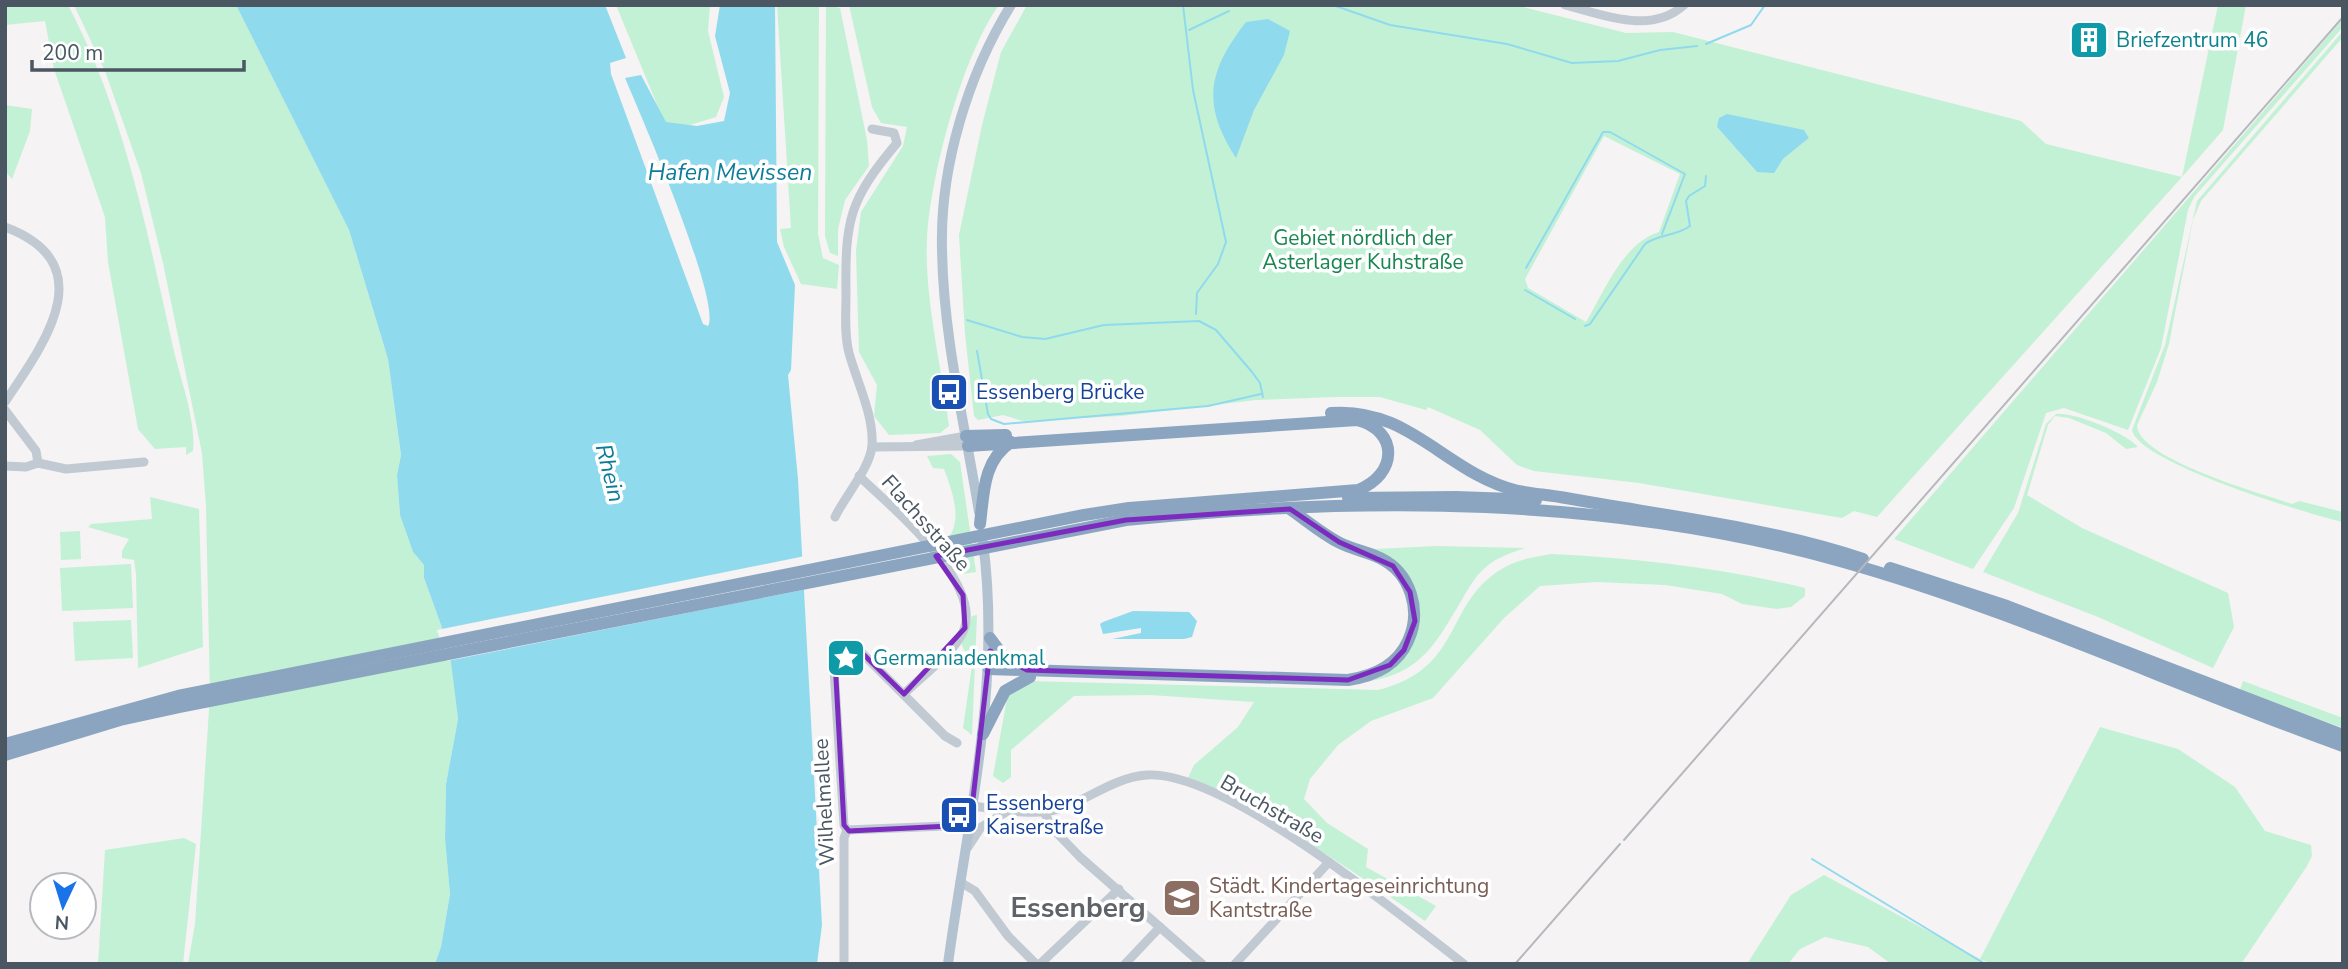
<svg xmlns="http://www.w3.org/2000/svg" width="2348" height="969" font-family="'Nunito Sans',sans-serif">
<rect width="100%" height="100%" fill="#f5f3f3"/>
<g fill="#c3f1d5" fill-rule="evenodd">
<path d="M 5,5 L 68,5 C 124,111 147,231 173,347 C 180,379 196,418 193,451 L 186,455 L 186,447 L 155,449 L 138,429 L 108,262 L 105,217 L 54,69 L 45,21 L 5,25 Z"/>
<polygon points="74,5 236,5 349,230 388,359 401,455 397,475 400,515 413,552 424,565 424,578 449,647 458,719 446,784 445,839 450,894 441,947 435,964 188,964 195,924 210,694 206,506 202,453 163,263 141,173 105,71"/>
<polygon points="616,5 710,5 708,31 724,97 716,117 683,127 670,127 663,119"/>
<polygon points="777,5 819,5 818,234 823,258 839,265 837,289 801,284 784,247 780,229 791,228"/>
<polygon points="826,5 840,8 867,140 869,166 845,200 838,229 838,256 830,253 825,236"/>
<path d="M 849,5 L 999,5 C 962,56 930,177 927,240 C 924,295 942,370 949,426 L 940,433 L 889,435 L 874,416 L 877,385 L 859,352 L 856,251 L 861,212 L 903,146 L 907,127 L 881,123 L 872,107 Z"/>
<path d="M 1027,5 L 1515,5 L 1626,33 L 1673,32 L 2021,121 L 2046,144 L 2182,177 L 2218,5 L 2246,5 L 2223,130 L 2182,177 L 1877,517 L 1854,511 L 1842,518 L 1639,483 L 1534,471 L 1517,465 L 1480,430 L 1428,407 L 1426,410 L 1380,397 L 1335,397 L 1256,400 L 1121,416 L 1023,421 L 1003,415 L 978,420 L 974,416 L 965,334 L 959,235 L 982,125 L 1001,52 ZM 1783,126 L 1804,131 L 1809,138 L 1783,159 L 1757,172 L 1717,127 ZM 1604,136 L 1680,174 L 1659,232 C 1623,243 1604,292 1586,322 L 1528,288 L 1525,279 Z"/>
<polygon points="2343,19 2343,27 2194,197 2188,210 2161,348 2128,430 2064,408 2046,413 2014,508 1973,569 1894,539"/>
<path d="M 2343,31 L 2343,37 L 2201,201 L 2193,220 L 2169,344 L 2157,382 L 2137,425 C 2137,459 2263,494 2292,504 L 2299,501 L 2343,512 L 2343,522 C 2308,514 2139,463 2132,430 L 2165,345 L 2197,201 Z"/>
<polygon points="5,105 32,109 30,131 12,179 5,171"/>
<path d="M 2056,414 C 2075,412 2125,433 2138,447 L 2126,449 L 2106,433 L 2069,418 L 2055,416 L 2048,425 L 2027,495 L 2082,528 L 2228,593 L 2234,627 L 2213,668 L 2098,617 L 1983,572 L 2018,513 L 2046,424 Z"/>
<path d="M 951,454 L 960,462 L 976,572 L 963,574 L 939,547 C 966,528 954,496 944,469 L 933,468 L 927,456 Z"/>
<polygon points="150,497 199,509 203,647 138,668 136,574 134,560 122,558 122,551 129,539 88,527 91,524 152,519"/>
<polygon points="80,531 81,559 61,560 60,532"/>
<path d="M 1436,546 L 1525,548 C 1511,553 1497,557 1486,567 C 1476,575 1469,587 1463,598 C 1435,644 1422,674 1364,682 L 1415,635 L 1399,568 L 1374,549 Z"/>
<path d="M 1551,554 C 1637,558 1722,568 1805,588 L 1805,596 L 1791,607 L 1777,609 L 1742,604 L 1722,594 L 1665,585 L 1597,582 L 1540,586 L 1504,618 L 1433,698 L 1371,721 L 1338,745 L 1310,779 L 1304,799 L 1327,823 L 1368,849 L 1366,867 L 1436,906 L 1425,921 C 1349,868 1274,817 1188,778 L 1194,765 L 1238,727 L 1254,702 L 1150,695 L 1074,696 L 1011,750 L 1011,777 L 1003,783 L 993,776 L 1008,693 L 1026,681 L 1378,690 C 1463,669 1444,605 1500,570 C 1515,560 1534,557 1551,554 Z"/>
<polygon points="131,564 133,608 62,611 60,568"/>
<path d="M 977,615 L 972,735 L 963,728 L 973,659 C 952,641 966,639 972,616 Z"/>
<polygon points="131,620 133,658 75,661 73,622"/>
<polygon points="2243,681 2343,718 2343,728 2240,690"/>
<polygon points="2100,727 2178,749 2235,787 2265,831 2311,845 2312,856 2307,866 2241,964 1993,964 1982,960 1984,964 1891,964 1868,947 1825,937 1800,949 1788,964 1747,964 1791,895 1824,875 1980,959"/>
<polygon points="184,838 196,844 183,964 98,964 105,850"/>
</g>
<g fill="#90daee">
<path d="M 236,5 L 605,5 L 626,58 L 610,63 L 611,74 L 703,324 L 708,326 C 722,302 640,113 625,78 L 641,75 L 666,122 L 697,126 L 724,121 L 730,93 L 715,36 L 720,5 L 775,5 L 777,242 L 795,285 L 791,370 L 788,375 L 798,479 L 822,925 L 817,964 L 435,964 L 441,947 L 450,894 L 445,839 L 446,784 L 458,719 L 449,647 L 424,578 L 424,565 L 413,552 L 400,515 L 397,475 L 401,455 L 388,359 L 349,230 Z"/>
<path d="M 1268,19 L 1290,31 L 1284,55 L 1254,110 L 1236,158 C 1201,104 1208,71 1246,22 Z"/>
<polygon points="1727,114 1804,130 1809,138 1783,159 1774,173 1757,172 1717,127 1719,118"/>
<polygon points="1133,611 1189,612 1197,621 1192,637 1184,639 1112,639 1141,633 1141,628 1103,634 1100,624 1103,622"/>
</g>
<polygon fill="#f5f3f3" points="805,556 807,589 447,661 437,630"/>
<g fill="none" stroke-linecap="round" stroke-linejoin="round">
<g stroke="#90daee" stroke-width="2">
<polyline points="1183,5 1193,90 1226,242 1218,264 1197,293 1196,314"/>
<polyline points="1333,5 1390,25 1507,44 1572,63 1618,61 1660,50 1697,46"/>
<polyline points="1189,30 1229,11"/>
<polyline points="1706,44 1751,25 1765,5"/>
<polyline points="1526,268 1603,132 1610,132 1685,174 1662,234"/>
<polyline points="1525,290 1575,319"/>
<polyline points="967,320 1022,337 1045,339 1104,325 1199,321 1216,330 1252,372 1260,383 1263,397"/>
<path d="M 1585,326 L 1590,324 L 1645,244 C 1659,234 1677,236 1690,226 L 1686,201 L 1689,196 L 1705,186 L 1706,176"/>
<polyline points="977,351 988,414 991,419 1004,424 1208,406 1261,394"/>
<polyline points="1812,859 1985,964"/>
</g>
<g stroke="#c1cad2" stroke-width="9">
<path d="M 1565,5 C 1604,15 1651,35 1684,5"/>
<path d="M 5,227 C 104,264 44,344 5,402"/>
<polyline points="5,410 36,451 38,463"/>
<polyline points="916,445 966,436"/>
<polyline points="872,447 968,446"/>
<polyline points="5,466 26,467 38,463 66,469 144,462"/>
<path d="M 859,476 C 891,507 990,587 961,636 C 948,658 922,676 904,694"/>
<path d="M 835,517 C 845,496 870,468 872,446 C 874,415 857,382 849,353 C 844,334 846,313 846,294 C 845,220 849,200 897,143 L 894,133 L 872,129"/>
<path d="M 973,806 C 1003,810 1039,818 1068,806 C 1094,795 1118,777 1147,775 C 1225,770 1400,915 1464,964"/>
<polyline points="1044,812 1053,829 1080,857 1202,964"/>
<polyline points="847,830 970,825"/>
<polyline points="968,847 981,827 1008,811"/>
<polyline points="960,882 975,891 1008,936 1036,964"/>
<polyline points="844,964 844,838 847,830 844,825 834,670 839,653 852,648 858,649 945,736 957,743"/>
<polyline points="1040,964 1119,889"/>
<polyline points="1125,964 1160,927"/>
<polyline points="1235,964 1329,862"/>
</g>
<g stroke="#b3c2d1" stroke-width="10">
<path d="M 979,512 C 965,425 943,337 942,248 C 940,166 968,75 1011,5"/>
<path d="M 948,964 C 967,823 1002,685 983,542"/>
</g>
<g stroke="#8ba5c1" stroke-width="12">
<path d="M 1331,413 C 1411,407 1445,473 1518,491 C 1534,494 1550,495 1566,498 C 1665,516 1767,527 1863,559"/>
<polyline points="966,436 1006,435"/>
<polyline points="1348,498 1456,497 1536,500"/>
<path d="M 980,524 C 984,492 983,461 1011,442"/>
<polyline points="1890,568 2007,606 2343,735"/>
<polyline points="990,638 1004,657 1020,668"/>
<path d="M 989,669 L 1348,680 C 1374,676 1397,666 1408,641 C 1422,611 1411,573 1380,558 C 1367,552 1352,549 1340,543 C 1322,534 1306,520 1290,509"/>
<polyline points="983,734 1005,691 1030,677"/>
<path d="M 5,744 L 178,696 L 1084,515 L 1129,508 L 1358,490 C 1397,475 1400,431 1357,420 L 968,446"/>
<path d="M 5,755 L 120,720 L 180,707 L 1126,520 C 1362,496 1610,496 1840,561 C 2012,609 2175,686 2343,746"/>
</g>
<g stroke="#b5b8bd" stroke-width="2">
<polyline points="1624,840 2343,17"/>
<polyline points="1515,964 1620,844"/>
</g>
</g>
<path fill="none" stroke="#7b2cbf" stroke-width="5" stroke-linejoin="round" d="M 1290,509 L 1339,542 L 1393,566 L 1410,592 L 1415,621 L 1404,650 L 1390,665 L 1348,680 L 1027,670 L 990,651 L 970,825 L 849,831 L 844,825 L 835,660 L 845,650 L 858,649 L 904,694 L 965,628 L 963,595 L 936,556 L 1126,520 Z"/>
<defs>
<g id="building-square" transform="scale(2.0125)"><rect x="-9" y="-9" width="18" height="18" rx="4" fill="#0f9aa8" stroke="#fff"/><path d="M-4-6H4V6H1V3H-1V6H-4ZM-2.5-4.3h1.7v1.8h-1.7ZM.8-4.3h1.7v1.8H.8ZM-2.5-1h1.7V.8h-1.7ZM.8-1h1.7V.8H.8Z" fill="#fff"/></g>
<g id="bus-square" transform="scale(2.0125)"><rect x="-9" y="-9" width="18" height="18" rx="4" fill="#1a4fb4" stroke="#fff"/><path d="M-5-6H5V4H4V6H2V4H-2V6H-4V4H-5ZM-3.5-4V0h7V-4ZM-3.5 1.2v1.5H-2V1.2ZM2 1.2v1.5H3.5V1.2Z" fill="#fff"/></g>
<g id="sight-square" transform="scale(2.0125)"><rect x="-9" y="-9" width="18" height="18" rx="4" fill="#0f9aa8" stroke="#fff"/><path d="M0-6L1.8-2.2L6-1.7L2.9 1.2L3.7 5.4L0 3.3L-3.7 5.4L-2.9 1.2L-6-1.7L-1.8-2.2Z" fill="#fff"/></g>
<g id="school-square" transform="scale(2.0125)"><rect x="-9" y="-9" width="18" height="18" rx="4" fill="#8d6e63" stroke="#fff"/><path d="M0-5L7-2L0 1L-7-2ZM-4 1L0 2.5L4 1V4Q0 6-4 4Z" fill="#fff"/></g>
</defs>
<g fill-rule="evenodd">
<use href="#building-square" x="2089" y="40"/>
<use href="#bus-square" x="949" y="392"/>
<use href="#sight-square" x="846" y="658"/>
<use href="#bus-square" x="959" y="815"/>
<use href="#school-square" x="1182" y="898"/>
</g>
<g text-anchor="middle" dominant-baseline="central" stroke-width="7" stroke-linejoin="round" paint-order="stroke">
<g font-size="21" fill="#0d838f" stroke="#fff" text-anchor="start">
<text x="2116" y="40">Briefzentrum 46</text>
<text x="873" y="658">Germaniadenkmal</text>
</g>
<g font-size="21" fill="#17864f" stroke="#fff">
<text x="1363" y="238">Gebiet nördlich der<tspan x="1363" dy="24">Asterlager Kuhstraße</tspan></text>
</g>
<g font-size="21" fill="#164399" stroke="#fff" text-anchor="start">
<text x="976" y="392">Essenberg Brücke</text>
<text x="986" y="803">Essenberg<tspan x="986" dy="24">Kaiserstraße</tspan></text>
</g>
<g font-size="21" fill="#4a5661" stroke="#fff">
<text transform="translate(926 523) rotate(48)">Flachsstraße</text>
<text transform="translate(824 802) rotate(-93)">Wilhelmallee</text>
<text transform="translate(1272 809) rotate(30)">Bruchstraße</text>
</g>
<g font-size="21" fill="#785e54" stroke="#fff" text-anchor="start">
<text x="1209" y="886">Städt. Kindertageseinrichtung<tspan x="1209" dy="24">Kantstraße</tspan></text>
</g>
<g font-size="23" font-style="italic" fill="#0c7c9b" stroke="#fff">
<text x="730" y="172">Hafen Mevissen</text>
<text transform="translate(610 473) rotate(76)">Rhein</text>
</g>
<g font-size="28" font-weight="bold" fill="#5f6368" stroke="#fff">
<text x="1078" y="908">Essenberg</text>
</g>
</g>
<rect width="2348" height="969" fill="none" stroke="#4a5661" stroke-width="14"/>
<g transform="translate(63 906) rotate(184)"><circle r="33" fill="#ffffff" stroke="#b7bbc0" stroke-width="2"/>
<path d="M0-5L12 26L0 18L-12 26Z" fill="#1a73e8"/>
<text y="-10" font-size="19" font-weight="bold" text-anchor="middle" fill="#4a5661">N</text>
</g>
<path d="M32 60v10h212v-10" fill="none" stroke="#4a5661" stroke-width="3.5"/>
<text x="42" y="60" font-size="21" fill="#4a5661" stroke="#ffffff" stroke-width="5" paint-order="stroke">200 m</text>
</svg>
